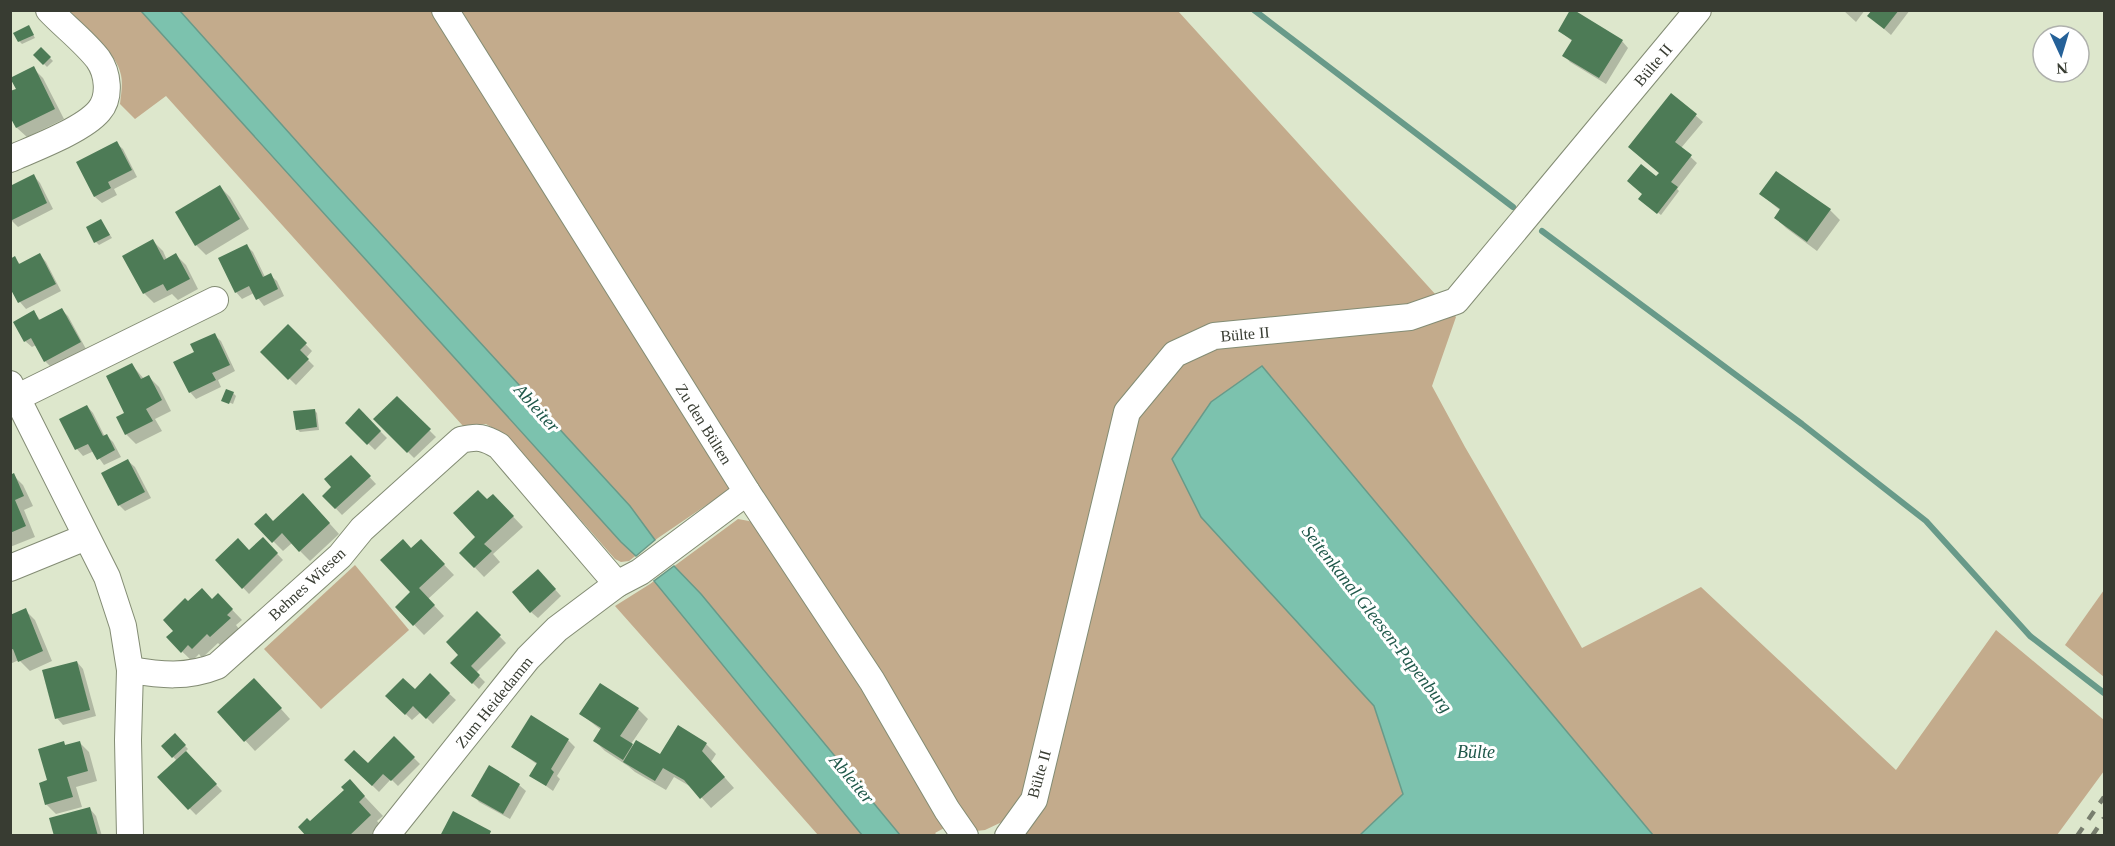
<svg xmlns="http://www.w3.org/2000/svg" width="2115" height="846" font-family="'Times New Roman',serif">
<rect width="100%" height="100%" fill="#dde7cc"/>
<g fill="#c3ab8c">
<path d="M 68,11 L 1178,11 L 1456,317 L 1432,386 L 1465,447 L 1582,648 L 1701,587 L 1896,770 L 1996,630 L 2104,720 L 2104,771 L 2057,835 L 1653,835 L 1262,366 L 1201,517 L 1374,706 L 1403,794 L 1360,835 L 1016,836 L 1004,821 L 985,830 L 976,831 L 730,489 L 658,538 L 629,561 L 621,562 L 615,559 L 507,436 L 486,424 L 463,426 L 166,96 L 135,119 L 120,104 C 121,95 123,84 121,75 C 117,52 84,27 68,11 Z"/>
<polygon points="738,519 749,521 761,527 946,827 935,833 937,835 818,835 615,606 650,584"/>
<polygon points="355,565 409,630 321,709 264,649"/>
<polygon points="2104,590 2104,677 2065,645"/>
</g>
<g fill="#7cc2ae" stroke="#689a89" stroke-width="1.5">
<polygon points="141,11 180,11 324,172 630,506 655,540 636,556 621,542"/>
<polygon points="1262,366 1653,835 1360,835 1403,794 1374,706 1201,517 1172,459 1211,402"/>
<polygon points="674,566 701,594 900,835 862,835 654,581"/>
</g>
<g fill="#0003">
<polygon points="1843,10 1865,10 1856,22"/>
<polygon points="1874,10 1910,10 1891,35 1876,22"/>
<polygon points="29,27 35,38 22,44 19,41"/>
<polygon points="1560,31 1622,41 1628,48 1606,84 1570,62 1564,55 1572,41"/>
<polygon points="41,49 53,61 47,67 35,55"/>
<polygon points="33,68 43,78 64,119 27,137 17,128 13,118 10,119 10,93 18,89"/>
<polygon points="1672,95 1703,122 1681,148 1697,163 1677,189 1679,191 1661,215 1643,201 1661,173 1630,147"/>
<polygon points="116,143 123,149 137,177 114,189 117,195 102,203 95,197 78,162"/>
<polygon points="34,176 40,183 53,209 18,227 11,220"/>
<polygon points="220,187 230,197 249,229 206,255 196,245"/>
<polygon points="1761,194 1830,210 1840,220 1817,251 1786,228 1776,218 1781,211"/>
<polygon points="101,221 112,238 99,245 96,242"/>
<polygon points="153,241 163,251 167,260 176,255 186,265 198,289 178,300 172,294 154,303 144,293"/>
<polygon points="247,246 253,252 265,277 270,275 277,281 284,296 264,306 254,293 242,299 236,292"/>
<polygon points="40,255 46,262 61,291 26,309 20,302 14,258 21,265"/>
<polygon points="62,310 68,316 86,349 52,368 45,361 36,345 32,347 25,341 34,312 41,321"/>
<polygon points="288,326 312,351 306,358 314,366 296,385 262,352"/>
<polygon points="214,335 221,341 235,371 218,380 221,387 196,399 190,392 196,353"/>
<polygon points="132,365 144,379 149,377 159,387 171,411 155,419 162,431 136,444 126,434 126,413"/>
<polygon points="233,393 236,396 233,404 224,400"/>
<polygon points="397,398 436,437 414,458 375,419"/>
<polygon points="87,406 93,413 105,437 107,436 113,442 121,457 104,465 94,451 83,456 77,449 61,419"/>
<polygon points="314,410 317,413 319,430 300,432 297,429"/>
<polygon points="359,410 387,438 375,450 347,423"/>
<polygon points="351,457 376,484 342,515 324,496 334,487"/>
<polygon points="128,461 135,467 151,498 125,511 119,505"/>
<polygon points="13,475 23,485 33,506 24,510 35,537 10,547 10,494"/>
<polygon points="487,501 503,506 523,527 493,554 500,562 484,577 461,553 478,538"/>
<polygon points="313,505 339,534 310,561 292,543 283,551 256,524 273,523"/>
<polygon points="263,539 283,560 249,594 217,560 249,552"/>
<polygon points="412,550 431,551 454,575 428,599 444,616 424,635 397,607 412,592"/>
<polygon points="544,577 561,596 538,618 531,612"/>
<polygon points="218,595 242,620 236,625 239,629 221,646 218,643 202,658 199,654 192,661 168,638 176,631 188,603 213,601"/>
<polygon points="25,610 35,620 52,661 30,671 19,660 10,664 10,616"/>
<polygon points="477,613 506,643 476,673 485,682 479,689 452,663 460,655"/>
<polygon points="77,662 83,669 96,716 63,725 57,718"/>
<polygon points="430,676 456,700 433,724 421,712 412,720 387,696 415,691"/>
<polygon points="264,690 290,719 255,751 219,712"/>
<polygon points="638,709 648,719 631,744 634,747 661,756 679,727 706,744 716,754 711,762 734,788 711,808 693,788 674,777 666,790 635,772 628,766 605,751 595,741 601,730 581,714"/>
<polygon points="531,718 568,740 575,747 557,776 560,779 553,791 531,775 538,765 513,747"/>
<polygon points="175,735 188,749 185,752 222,791 196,815 159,777 177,761 163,746"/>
<polygon points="394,738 420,764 398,786 391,779 379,792 346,760 368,765"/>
<polygon points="79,742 89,752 97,781 76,787 82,807 56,814 46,804 49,781 63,743 66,746"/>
<polygon points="350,781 383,816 377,821 389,834 308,836 346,790"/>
<polygon points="519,785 526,791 510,819 479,802 473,795"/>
<polygon points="90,809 96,816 102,836 56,836"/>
</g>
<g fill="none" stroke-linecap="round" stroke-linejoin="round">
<g stroke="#689a89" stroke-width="6">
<polyline points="1254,10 1513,207"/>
<polyline points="1542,231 1802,424 1926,521 2030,636 2104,693"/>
</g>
</g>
<g fill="#4d7b56">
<polygon points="1570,10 1574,10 1623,40 1599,78 1562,56 1572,40 1558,31"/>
<polygon points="1872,10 1899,10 1884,29 1867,16"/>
<polygon points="29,25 34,35 18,42 13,33"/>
<polygon points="41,47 51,57 43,65 33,55"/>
<polygon points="34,66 55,109 16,128 10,117 10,91 16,89 10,78"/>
<polygon points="1671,93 1697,114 1675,142 1692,155 1671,182 1678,187 1657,214 1638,199 1642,194 1627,181 1641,164 1656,176 1659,173 1628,147"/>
<polygon points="117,141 132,170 108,182 111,188 94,197 76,162"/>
<polygon points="1776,171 1831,209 1807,242 1774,218 1780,209 1759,194"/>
<polygon points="34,174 47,203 10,221 10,186"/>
<polygon points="220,185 240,219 195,246 175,212"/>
<polygon points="101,219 110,235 94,243 86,227"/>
<polygon points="153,239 164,260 176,253 190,279 167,291 163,284 143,294 122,256"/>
<polygon points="247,244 263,277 271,273 278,289 256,300 249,286 235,293 218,258"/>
<polygon points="40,253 56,284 18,303 10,288 10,259 15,256 19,264"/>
<polygon points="62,308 81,342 44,362 31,338 24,342 13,322 34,310 39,320"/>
<polygon points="288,324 307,343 300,350 309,359 288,380 260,352"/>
<polygon points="215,333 230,365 212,373 216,380 189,393 173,362 194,352 190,344"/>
<polygon points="132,363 141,379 149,375 162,400 146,409 153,421 125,435 116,417 124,413 106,376"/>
<polygon points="226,389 234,392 229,404 221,401"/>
<polygon points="397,396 431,429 407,453 373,419"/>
<polygon points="87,405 103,436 107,434 115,450 97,460 88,444 75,450 59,419"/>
<polygon points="359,408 381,431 367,445 345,423"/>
<polygon points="315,409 317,427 296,430 293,411"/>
<polygon points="351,455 371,476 335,509 322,496 331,487 324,479"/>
<polygon points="128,459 145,492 118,506 101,473"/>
<polygon points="14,473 24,496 15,500 26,526 10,533 10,475"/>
<polygon points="478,490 487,499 493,494 514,516 484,544 492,551 474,568 459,553 475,537 453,513"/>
<polygon points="303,493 330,523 299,552 282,533 272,543 254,524 266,513 273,521"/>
<polygon points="263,537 278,553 242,589 215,560 238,538 249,550"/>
<polygon points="403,539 411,548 421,539 445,564 419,588 435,605 413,626 395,607 410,592 380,560"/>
<polygon points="538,569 556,589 530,613 512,592"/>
<polygon points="202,588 212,599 218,593 233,609 227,615 231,618 210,637 207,634 192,649 188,645 181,653 166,637 173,631 163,620 185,598 188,601"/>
<polygon points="26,608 43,651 18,662 13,649 10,650 10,615"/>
<polygon points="477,611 501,635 471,666 480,675 472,684 450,663 458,655 446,642"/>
<polygon points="77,661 90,710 55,719 42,670"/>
<polygon points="430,673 450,693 426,719 413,706 405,715 385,696 403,678 415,689"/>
<polygon points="254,678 282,708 244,742 217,712"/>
<polygon points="600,683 639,708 620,736 633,744 623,760 593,741 601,728 579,714"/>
<polygon points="531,715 569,739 551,769 554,772 546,786 529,776 537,763 511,747"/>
<polygon points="678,725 707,743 702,751 725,777 700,799 684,780 663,768 655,781 623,762 636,740 660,754"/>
<polygon points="175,733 186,745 172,758 161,746"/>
<polygon points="394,736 415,757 391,781 383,774 372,786 344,760 354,750 368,763"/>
<polygon points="64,741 65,745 80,741 88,771 67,777 73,797 45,805 39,783 47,780 38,749"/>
<polygon points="186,751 217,784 188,810 157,777"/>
<polygon points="489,765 520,784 503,814 471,796"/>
<polygon points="350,779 365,796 359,802 371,815 349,836 306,836 298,827 307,818 310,821 344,790 341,787"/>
<polygon points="90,807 98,836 54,836 49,818"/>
<polygon points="453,811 491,831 489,836 440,836"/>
</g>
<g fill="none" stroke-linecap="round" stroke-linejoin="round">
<g stroke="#838c74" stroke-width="28">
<g id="street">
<polyline points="445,10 747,492 872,681 947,810 965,836"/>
<path d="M 10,159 C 35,148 83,130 99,111 C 111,97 108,73 98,59 C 84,41 64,26 49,10"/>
<polyline points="10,384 107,577 123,626 130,670 128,740 130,836"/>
<polyline points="18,397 215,300"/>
<polyline points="10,568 86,537"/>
<path d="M 130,670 C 161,675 187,678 217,666 L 340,556 L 362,529 L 461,440 C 478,436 484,437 499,446 L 617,584"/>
<polyline points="386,836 528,658 557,629 617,584 640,572 747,492"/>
<polyline points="1008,836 1034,800 1127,412 1175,354 1214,336 1410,317 1456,301 1698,10"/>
</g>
</g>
<use href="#street" stroke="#fff" stroke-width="26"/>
<g stroke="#787e6e" stroke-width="4.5" stroke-dasharray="10 10" stroke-linecap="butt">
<polyline points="2077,836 2104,797"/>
<polyline points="2092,836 2104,818"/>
</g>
</g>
<g text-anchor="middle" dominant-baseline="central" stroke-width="6" stroke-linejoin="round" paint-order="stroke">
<g font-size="16" fill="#383c32" stroke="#fff">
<text transform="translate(1653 65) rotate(-50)">Bülte II</text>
<text transform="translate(1245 334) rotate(-5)">Bülte II</text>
<text transform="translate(704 424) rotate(58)">Zu den Bülten</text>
<text transform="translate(307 584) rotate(-43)">Behnes Wiesen</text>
<text transform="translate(494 702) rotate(-51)">Zum Heidedamm</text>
<text transform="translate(1039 774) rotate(-74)">Bülte II</text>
</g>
<g font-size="18" font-style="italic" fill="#1f584a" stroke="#fff">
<text transform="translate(537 408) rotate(48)">Ableiter</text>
<text transform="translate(1377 619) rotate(52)">Seitenkanal Gleesen-Papenburg</text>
<text x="1476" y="752">Bülte</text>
<text transform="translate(852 779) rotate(50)">Ableiter</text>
</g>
</g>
<rect width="2115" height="846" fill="none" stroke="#383c32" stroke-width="24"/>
<g transform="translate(2061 54) rotate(176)"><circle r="28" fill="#ffffff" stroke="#afb1ad" stroke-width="1.5"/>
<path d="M0-4.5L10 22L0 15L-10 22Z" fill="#256198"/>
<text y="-9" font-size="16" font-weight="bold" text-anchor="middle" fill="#383c32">N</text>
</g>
</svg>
